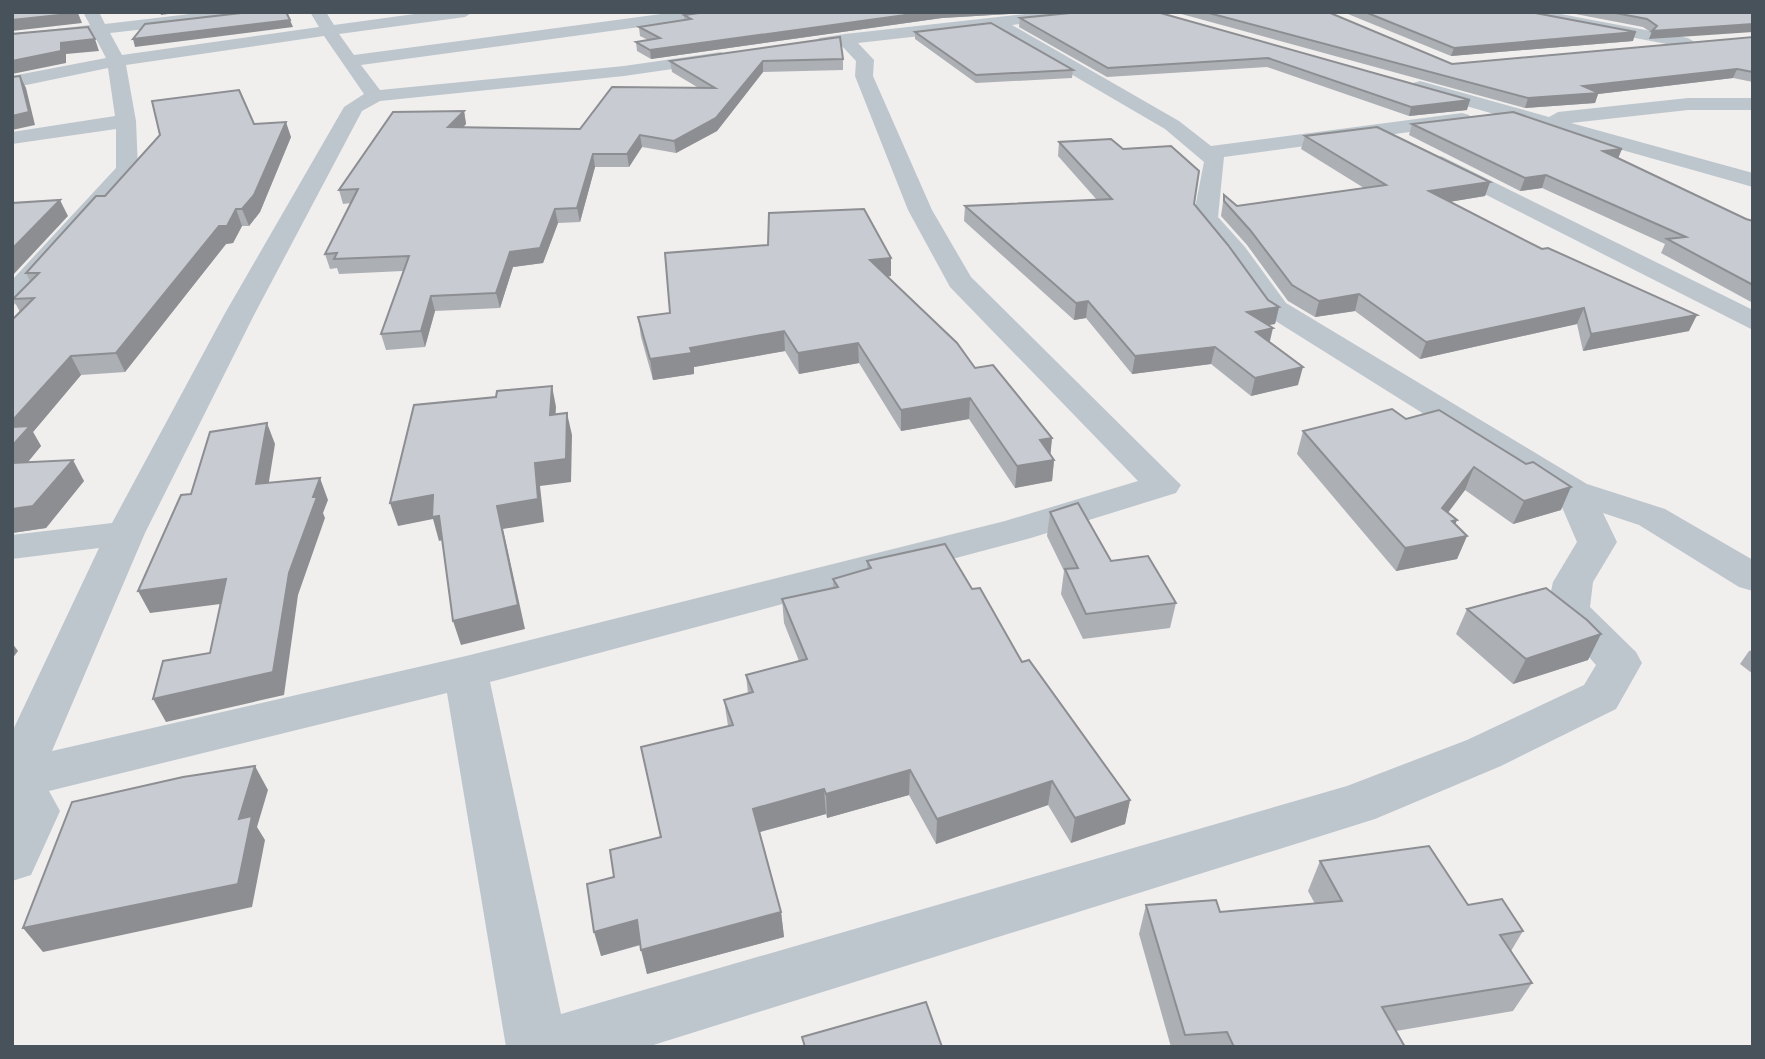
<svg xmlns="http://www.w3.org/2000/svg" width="1765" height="1059" font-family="'Open Sans',sans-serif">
<rect width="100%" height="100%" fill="#f1eeee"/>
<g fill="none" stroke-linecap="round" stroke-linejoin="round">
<g fill="#bdc6cd" fill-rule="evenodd">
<path d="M 83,12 L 99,12 L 105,24 L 207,12 L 259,12 L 251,17 L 110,33 L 122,55 L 319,27 L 310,12 L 326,12 L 334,25 L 429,12 L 473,12 L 465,17 L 339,34 L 354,55 L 676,12 L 721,12 L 713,17 L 361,65 L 380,90 L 624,66 L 721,52 L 730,57 L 721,62 L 624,76 L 380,101 L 362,111 L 254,315 L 145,533 L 52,751 L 466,656 L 1005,521 L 1138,481 L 950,287 L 908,210 L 855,76 L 856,61 L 841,45 L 825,47 L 817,42 L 819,38 L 845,34 L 1043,12 L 1094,12 L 1086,17 L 1012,25 L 1179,121 L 1211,146 L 1462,113 L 1469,115 L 1472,119 L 1462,125 L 1224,157 L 1218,217 L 1245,247 L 1286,303 L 1587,484 L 1665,509 L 1753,560 L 1753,591 L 1739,587 L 1639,525 L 1603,513 L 1617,542 L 1593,582 L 1590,607 L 1636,652 L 1642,663 L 1616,709 L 1501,766 L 1375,819 L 647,1047 L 506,1047 L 447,693 L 49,791 L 60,811 L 31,875 L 12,881 L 12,732 L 99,548 L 12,559 L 12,535 L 112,523 L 224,315 L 344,107 L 364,94 L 324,36 L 126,65 L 136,121 L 138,169 L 22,303 L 12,305 L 12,280 L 116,168 L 116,129 L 12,144 L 12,132 L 115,116 L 108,68 L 12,88 L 12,76 L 106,58 L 94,35 L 12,44 L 12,34 L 90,25 ZM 992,28 L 1165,129 L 1204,162 L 1193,218 L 1227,259 L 1266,315 L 1558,498 L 1577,542 L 1553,582 L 1547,610 L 1596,665 L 1584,685 L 1467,740 L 1347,786 L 561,1014 L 490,682 L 1031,538 L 1176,493 L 1181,485 L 971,277 L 932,210 L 873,76 L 874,60 L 858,43 Z"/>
<polygon points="1516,12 1550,12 1688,38 1696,43 1688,48 1524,17"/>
<polygon points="1420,81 1549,117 1558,112 1688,98 1753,98 1753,110 1688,110 1571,123 1753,173 1753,187 1413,91 1411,87 1413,83"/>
<polygon points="1441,156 1753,310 1753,330 1433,168 1430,163"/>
</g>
</g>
<g fill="#acafb4">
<polygon points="707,12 1045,12 942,18 651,59 637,51 636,42 648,40 640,36 639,27 684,20 684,15"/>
<polygon points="1157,12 1467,110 1409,116 1267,67 1107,77 1019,27 1020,18"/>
<polygon points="1174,12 1328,12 1452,64 1753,37 1753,82 1733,78 1598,94 1595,103 1525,108"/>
<polygon points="1343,12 1530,12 1633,41 1451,56"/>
<polygon points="1565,12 1753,12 1649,39 1652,33 1643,27"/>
<polygon points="915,32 1073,70 1072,78 976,83 915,39"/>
<polygon points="843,59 843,70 763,72 717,131 676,153 642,147 629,167 595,167 580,222 558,223 543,263 513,267 500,308 435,311 425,347 386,350 381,334 403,271 339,274 337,268 330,269 325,254 351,203 343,204 339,190 464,111 466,124 463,127 580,129 697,87 672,72 670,61"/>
<polygon points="254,124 291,137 260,212 249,226 242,226 233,243 226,244 125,372 81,375 33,432 41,446 28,462 84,481 46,528 12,533 12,320 20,312 13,299 30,281 26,273 105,196"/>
<polygon points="1412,124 1618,158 1746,219 1753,221 1753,303 1661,253 1665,244 1542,188 1520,191 1409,135"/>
<polygon points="1305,136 1490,182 1485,196 1449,202 1689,331 1583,351 1577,324 1420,359 1355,311 1315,317 1288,301 1247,245 1221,216 1224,195 1237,206 1364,188 1301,149"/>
<polygon points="1059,142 1123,149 1194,204 1268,300 1279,307 1275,324 1268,325 1270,343 1298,385 1251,396 1211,364 1132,374 1086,318 1074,320 964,221 965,206 1097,200 1058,156"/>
<polygon points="665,253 891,276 888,277 975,368 1052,438 1050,454 1054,460 1052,481 1015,488 969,419 901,431 859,363 799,374 785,351 694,367 694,374 653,380 641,337 638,317 670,313"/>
<polygon points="1406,419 1561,510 1513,524 1465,490 1448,513 1457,520 1455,524 1467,536 1457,559 1396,571 1297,454 1303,431"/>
<polygon points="1050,512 1111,561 1176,603 1170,628 1083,639 1061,594 1064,571 1047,536"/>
<polygon points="867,561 972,589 1022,662 1130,800 1125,824 1071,843 1048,805 936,844 909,795 827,818 826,814 760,832 781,912 784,937 647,974 641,945 601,956 614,877 661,837 728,726 724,700 748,694 746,675 799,661 784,623 782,599 833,588 833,579 867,569"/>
<polygon points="1467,609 1601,634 1588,660 1513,684 1456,634"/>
<polygon points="1753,650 1753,674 1740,664 1749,651"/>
<polygon points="1320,861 1468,905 1523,931 1511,951 1532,983 1513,1011 1396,1031 1405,1047 1171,1047 1139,934 1146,905 1220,912 1315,904 1308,891"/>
</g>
<g fill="#8c8e92">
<polygon points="160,12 182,12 161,15"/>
<polygon points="927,12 1045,12 942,18 651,59 650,50"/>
<polygon points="78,13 82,23 12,31 12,20"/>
<polygon points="290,20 293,27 135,47 133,39"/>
<polygon points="1753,24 1753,32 1649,39 1652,31"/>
<polygon points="1636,32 1633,41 1451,56 1454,48"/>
<polygon points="95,39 99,51 66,54 66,63 12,74 12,61 61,43"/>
<polygon points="763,61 763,72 717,131 676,153 674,141"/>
<polygon points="1737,69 1733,78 1598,94 1595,103 1525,108 1528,98 1583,86"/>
<polygon points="20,76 26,88 35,125 12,130 12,116"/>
<polygon points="1470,100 1467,110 1409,116 1411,107"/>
<polygon points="464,111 466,124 451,139 448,127"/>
<polygon points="286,122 291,137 260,212 249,226 242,209"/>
<polygon points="640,135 642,147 629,167 627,154"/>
<polygon points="1622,149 1617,161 1603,151"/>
<polygon points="593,154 595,167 580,222 577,208"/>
<polygon points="1546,175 1542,188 1520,191 1525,178"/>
<polygon points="1490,182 1485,196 1424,206 1429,191"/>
<polygon points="60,200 68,216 12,276 12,249"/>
<polygon points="236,209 242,226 233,243 226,244 125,372 116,353 219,226"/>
<polygon points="555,209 558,223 543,263 513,267 500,308 496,293 510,252"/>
<polygon points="891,258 891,276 871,278 870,260"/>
<polygon points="1359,294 1355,311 1315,317 1319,301"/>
<polygon points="431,296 435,311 425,347 421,331"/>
<polygon points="1088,301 1086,318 1074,320 1076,303"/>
<polygon points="1279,307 1275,324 1243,329 1247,312"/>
<polygon points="1584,308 1577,324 1420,359 1426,342"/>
<polygon points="1697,315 1689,331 1583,351 1591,334"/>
<polygon points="1273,328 1269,345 1256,332"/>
<polygon points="784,331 785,351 694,367 694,374 653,380 650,359 690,348"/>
<polygon points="858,343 859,363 799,374 798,353"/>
<polygon points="1215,347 1211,364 1132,374 1135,356"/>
<polygon points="71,356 81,375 33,432 41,446 12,481 12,421"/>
<polygon points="1303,367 1298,385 1251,396 1255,378"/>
<polygon points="552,386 556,407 554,437 550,415"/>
<polygon points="970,398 969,419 901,431 901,410"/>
<polygon points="567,413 572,435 571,482 540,486 544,522 503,529 525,629 461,645 453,621 497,506 535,463"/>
<polygon points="267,423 275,444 265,506 256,484"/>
<polygon points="1052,438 1050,459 1040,440"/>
<polygon points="73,460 84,481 46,528 12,533 12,509"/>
<polygon points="1054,460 1052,481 1015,488 1017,466"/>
<polygon points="1474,467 1465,490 1433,532 1442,508"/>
<polygon points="320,478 328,500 323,513 325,518 298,595 284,695 166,722 153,699 273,672 289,573 313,497"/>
<polygon points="1571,487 1561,510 1513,524 1524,501"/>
<polygon points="433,495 446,539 439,541 433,519 398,526 390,503"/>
<polygon points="1457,520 1449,539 1467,536 1457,559 1396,571 1405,548 1452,521"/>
<polygon points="226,579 236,602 150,613 138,591"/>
<polygon points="1601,634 1588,660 1513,684 1526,659"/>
<polygon points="12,643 18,651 12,659"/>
<polygon points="255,766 268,790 257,827 265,840 252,907 43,952 23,928 239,819"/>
<polygon points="910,770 909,795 827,818 826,794"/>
<polygon points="1052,781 1048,805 936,844 937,819"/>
<polygon points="824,789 826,814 756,833 753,809"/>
<polygon points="1130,800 1125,824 1071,843 1075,818"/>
<polygon points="781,912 784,937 647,974 641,950"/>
<polygon points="637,920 642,944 601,956 594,932"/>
</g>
<g fill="#c8cbd1" stroke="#8c8e92" stroke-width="2">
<polygon points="12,12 77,12 78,13 12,20"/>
<polygon points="250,12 286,12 290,20 133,39 145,24"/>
<polygon points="707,12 927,12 650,50 636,42 660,38 639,27 691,19 684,15"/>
<polygon points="1080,12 1157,12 1470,100 1411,107 1268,58 1108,68 1020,18"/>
<polygon points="1205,12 1328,12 1452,64 1753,37 1753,72 1737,69 1583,86 1599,93 1528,98"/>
<polygon points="1365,12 1530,12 1636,32 1454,48"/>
<polygon points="1610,12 1753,12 1753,24 1652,31 1657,26 1647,19"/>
<polygon points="991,23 1073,70 976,75 915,32"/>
<polygon points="88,27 95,39 61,43 61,51 12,61 12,34"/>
<polygon points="840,37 843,59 763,61 716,118 674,141 640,135 627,154 593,154 577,208 555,209 540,248 510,252 496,293 431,296 421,331 381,334 409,256 334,259 337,253 325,254 358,189 339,190 393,112 464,111 448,127 580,129 612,87 715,88 670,61"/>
<polygon points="20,76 29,112 12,116 12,77"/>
<polygon points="239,90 254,124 286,122 254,195 242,209 236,209 227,226 219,226 116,353 71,356 12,421 12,320 34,298 13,299 39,273 26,273 96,196 105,196 160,135 152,101"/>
<polygon points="1513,112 1622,149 1603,151 1746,219 1753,221 1753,285 1667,239 1686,237 1546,175 1525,178 1412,124"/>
<polygon points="1377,127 1490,182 1429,191 1542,249 1548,248 1697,315 1591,334 1584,308 1426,342 1359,294 1319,301 1292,285 1250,230 1224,201 1224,195 1237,206 1386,185 1305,136"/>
<polygon points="1111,139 1123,149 1171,146 1199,171 1194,204 1228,245 1268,300 1279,307 1247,312 1273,328 1256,332 1303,367 1255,378 1215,347 1135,356 1088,301 1076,303 965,206 1112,199 1059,142"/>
<polygon points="60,200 12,249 12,203"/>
<polygon points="864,209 891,258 870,260 957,343 975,368 993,365 1052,438 1040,440 1054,460 1017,466 970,398 901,410 858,343 798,353 784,331 690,348 692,353 650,359 638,317 670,313 665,253 768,245 769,213"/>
<polygon points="552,386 550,415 567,413 566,459 535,463 538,499 497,506 518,605 453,621 439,516 432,517 433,495 390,503 414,405 496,397 497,391"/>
<polygon points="1392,409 1406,419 1439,410 1526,464 1533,462 1571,487 1524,501 1474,467 1442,508 1457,520 1452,521 1467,536 1405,548 1303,431"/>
<polygon points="267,423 256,484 320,478 313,497 317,497 289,573 273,672 153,699 163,661 210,653 226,579 138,591 181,495 191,494 210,432"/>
<polygon points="30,426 12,446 12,427"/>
<polygon points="73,460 33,506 12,509 12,463"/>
<polygon points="1078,503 1111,561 1148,556 1176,603 1086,614 1065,569 1078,568 1050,512"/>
<polygon points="945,544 972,589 980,588 1022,662 1029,660 1130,800 1075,818 1052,781 937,819 910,770 826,794 824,789 753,809 781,912 641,950 637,920 594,932 587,884 614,877 610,850 661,837 641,747 733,725 724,700 753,692 746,675 807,659 782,599 838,587 833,579 871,568 867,561"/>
<polygon points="1546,588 1587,620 1601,634 1526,659 1467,609"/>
<polygon points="255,766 239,819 252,816 238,884 23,928 72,802 183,777"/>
<polygon points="1429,846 1468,905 1502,899 1523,931 1500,935 1532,983 1382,1007 1405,1047 1234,1047 1227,1032 1185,1035 1146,905 1216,900 1220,912 1342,901 1320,861"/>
<polygon points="926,1002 942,1047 805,1047 802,1037"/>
</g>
<rect width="1765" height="1059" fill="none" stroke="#47525b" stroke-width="28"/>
</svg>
